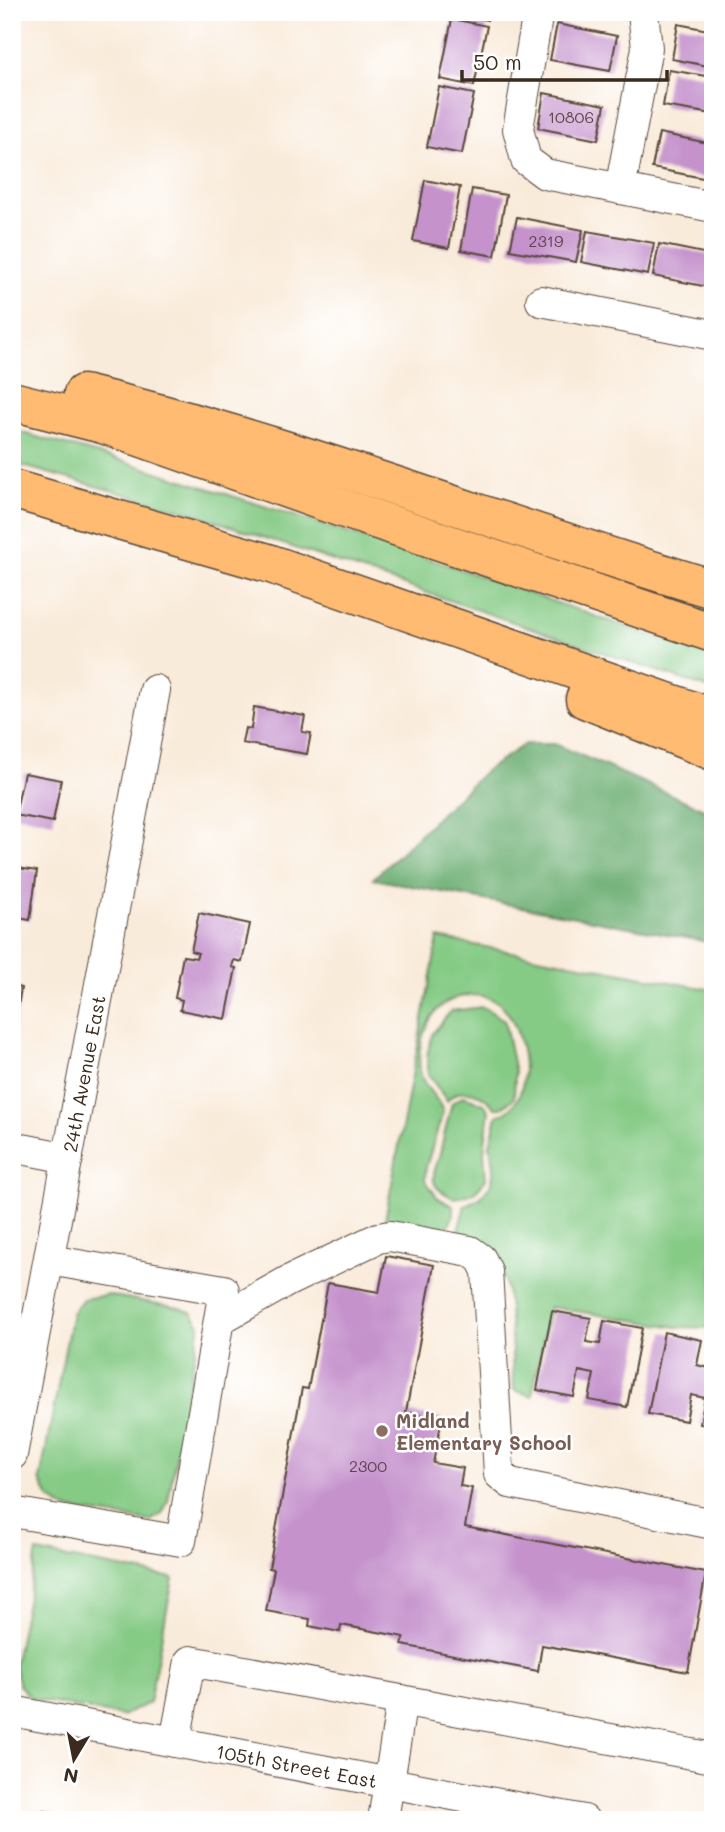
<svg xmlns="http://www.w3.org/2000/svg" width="725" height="1832" font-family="Mali,sans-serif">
<rect width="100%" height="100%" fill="#fff"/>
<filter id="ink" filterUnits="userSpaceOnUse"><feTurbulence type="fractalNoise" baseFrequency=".0143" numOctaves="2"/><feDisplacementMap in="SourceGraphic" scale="14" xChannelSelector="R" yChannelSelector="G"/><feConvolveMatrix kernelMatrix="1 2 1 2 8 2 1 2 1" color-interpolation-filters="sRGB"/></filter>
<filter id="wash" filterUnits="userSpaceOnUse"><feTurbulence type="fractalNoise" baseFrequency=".00686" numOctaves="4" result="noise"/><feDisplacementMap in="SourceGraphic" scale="28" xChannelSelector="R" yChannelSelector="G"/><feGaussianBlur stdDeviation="1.57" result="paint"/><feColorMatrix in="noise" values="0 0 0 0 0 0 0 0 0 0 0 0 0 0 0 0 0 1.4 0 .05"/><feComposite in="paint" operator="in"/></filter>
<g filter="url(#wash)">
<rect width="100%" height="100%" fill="#f9ebda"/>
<g fill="#85ca85" stroke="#607a52" stroke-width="2">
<polygon points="12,430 123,461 445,564 713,657 713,690 189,512 12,463"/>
<path d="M 438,938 L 713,990 L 713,1328 L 677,1327 L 550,1307 L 532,1396 L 514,1390 C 511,1360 513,1265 491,1247 C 482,1238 466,1239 458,1231 L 465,1205 L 480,1198 L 492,1183 L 494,1166 L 490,1145 L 497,1116 C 536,1103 526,1041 508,1013 C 492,989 455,991 437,1010 C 423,1025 417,1051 420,1071 C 423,1089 439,1097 443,1112 L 426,1167 L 425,1180 L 438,1198 L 453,1206 L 453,1216 L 445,1233 L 385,1220 Z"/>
<path d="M 483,1007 L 504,1020 L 515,1072 L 514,1098 L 501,1108 L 495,1108 C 483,1093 461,1084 447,1101 L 428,1074 L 427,1055 L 433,1033 L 451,1011 Z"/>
<path d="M 464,1096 L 484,1104 L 489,1111 L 484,1152 L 486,1179 L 474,1193 L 455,1198 C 423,1186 435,1174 440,1153 C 444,1136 448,1119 452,1103 Z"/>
<polygon points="108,1295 180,1308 191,1312 200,1325 168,1501 162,1514 150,1521 66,1509 49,1498 40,1480 72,1313 83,1299"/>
<polygon points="37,1552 173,1578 149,1703 122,1716 38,1700 31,1698 19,1685 14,1666"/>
</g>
<polygon fill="#6cae72" stroke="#546c48" stroke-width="2" points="525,744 555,744 713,813 713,943 373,879 485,771"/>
<g id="blocks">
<g fill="#c592cc">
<polygon points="455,12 488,12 487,20"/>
<polygon points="452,19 487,26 474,86 440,79"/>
<polygon points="557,24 617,36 610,71 550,60"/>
<polygon points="678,24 713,31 713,67 672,59"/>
<polygon points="669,70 713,77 713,114 663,106"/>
<polygon points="439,87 474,94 462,154 427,147"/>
<polygon points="544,93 605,105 598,140 538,128"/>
<polygon points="659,133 713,144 708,179 652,168"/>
<polygon points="425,180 460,187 449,248 413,241"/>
<polygon points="472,189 506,195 495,256 461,250"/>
<polygon points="517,217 583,230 576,262 510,250"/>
<polygon points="587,231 654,243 648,275 581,262"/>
<polygon points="659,244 713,255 713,288 653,276"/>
<polygon points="254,707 305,716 302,732 311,733 307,754 242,743 245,728 251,729"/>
<polygon points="24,773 61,780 53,822 15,815"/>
<polygon points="12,867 37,871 30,920 12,917"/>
<polygon points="199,913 250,924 242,962 234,960 232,967 236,968 226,1019 180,1010 182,1000 175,998 183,956 196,958 198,953 191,951"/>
<polygon points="12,986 21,988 14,1033 12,1033"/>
<polygon points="386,1256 434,1265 406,1412 442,1419 433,1463 463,1468 460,1486 472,1488 465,1527 706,1573 688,1672 542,1645 538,1671 402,1645 404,1637 341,1625 340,1632 309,1626 310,1619 266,1611 274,1569 269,1568 302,1388 308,1389 328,1283 379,1292"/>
<polygon points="552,1311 591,1318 586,1342 600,1344 604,1321 642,1328 627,1407 589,1400 594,1374 579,1371 574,1397 537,1390"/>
<polygon points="664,1332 702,1340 697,1365 713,1369 713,1426 700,1424 705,1398 691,1395 686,1421 648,1414"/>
<polygon points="43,1811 56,1814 55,1820 41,1820"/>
</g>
</g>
</g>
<g filter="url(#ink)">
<use href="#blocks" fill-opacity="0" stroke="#58473a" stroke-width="2"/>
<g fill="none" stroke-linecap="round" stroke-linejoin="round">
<g stroke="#58473a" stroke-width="32">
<g id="minor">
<polyline points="538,12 518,129 526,160 545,174 713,207"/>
<polyline points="620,189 647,48 643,12"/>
<polyline points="541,301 713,335"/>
<polyline points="12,1147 68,1158"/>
<polyline points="219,1320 288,1281 378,1238 390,1236 470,1251 481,1259 487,1271 499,1474 510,1483 713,1524"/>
<path id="s1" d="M 12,1455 L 155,690"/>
<polyline points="12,1512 181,1541 224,1290 49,1260"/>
<path id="s2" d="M 12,1711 L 584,1820"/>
<polyline points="175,1742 190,1661 713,1758"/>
<polyline points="383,1820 402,1700"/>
</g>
</g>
<g stroke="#58473a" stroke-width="41">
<g id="highway">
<path d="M 83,394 C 297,445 502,526 713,589"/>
<polyline points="12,401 103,424 339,507 713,633"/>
<polyline points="12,489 268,563 713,718"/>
<polyline points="585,699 713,751"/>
</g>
</g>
<use href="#minor" stroke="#fff" stroke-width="30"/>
<use href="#highway" stroke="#febb71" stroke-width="38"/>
</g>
</g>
<circle fill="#8d6e63" stroke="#fff" stroke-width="2.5" cx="382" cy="1431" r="7"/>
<g text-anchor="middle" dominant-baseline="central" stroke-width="5" stroke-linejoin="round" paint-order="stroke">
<g font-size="16" fill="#5e444a">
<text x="571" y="116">10806</text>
<text x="546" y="240">2319</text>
<text x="368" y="1465">2300</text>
</g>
<g font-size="19" fill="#3b2a1e" stroke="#fff">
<text stroke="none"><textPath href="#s1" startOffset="388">24th Avenue East</textPath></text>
<text stroke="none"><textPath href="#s2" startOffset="290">105th Street East</textPath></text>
</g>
<g font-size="19" font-weight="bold" fill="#785e54" stroke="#fff" text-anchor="start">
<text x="396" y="1420">Midland<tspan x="396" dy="22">Elementary School</tspan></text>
</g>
</g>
<rect width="725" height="1832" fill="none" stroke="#fff" stroke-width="42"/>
<g transform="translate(74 1759) rotate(190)" stroke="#ffffff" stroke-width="5" paint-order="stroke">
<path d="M0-5L12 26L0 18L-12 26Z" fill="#3b2a1e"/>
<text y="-10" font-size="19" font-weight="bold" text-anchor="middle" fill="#3b2a1e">N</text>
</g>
<path d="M462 70v10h205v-10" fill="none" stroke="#3b2a1e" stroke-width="3.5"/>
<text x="473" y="70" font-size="21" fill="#3b2a1e" stroke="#ffffff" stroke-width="5" paint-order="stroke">50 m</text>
</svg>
